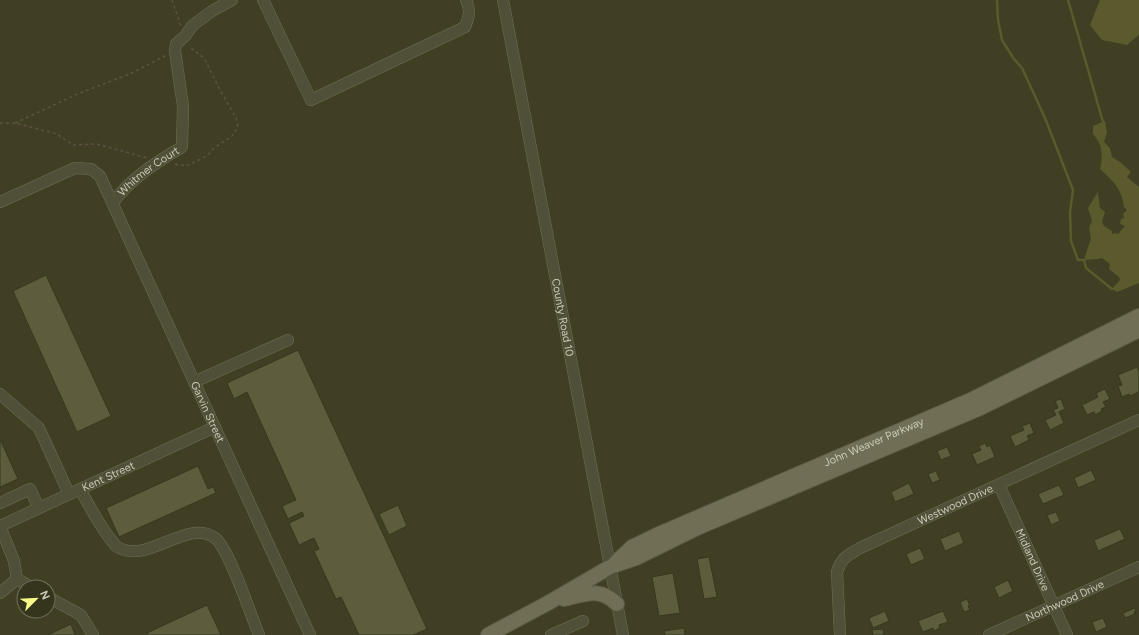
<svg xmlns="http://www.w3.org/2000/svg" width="1139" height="635" font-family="Figtree,sans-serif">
<rect width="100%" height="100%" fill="#403f24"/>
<g fill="#5a5a2d">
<polygon points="1100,0 1139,0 1139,35 1127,45 1102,40 1090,25"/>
<path d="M 1105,121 L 1107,133 L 1104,142 L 1110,148 L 1112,157 L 1120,162 L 1131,172 L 1127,177 L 1139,187 L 1139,283 L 1117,292 L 1112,289 L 1120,280 L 1119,277 L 1109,269 L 1110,264 L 1102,258 L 1098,259 L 1084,260 L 1091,238 L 1089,228 L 1092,221 L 1088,208 L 1099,190 L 1098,194 L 1100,208 L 1105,212 L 1102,222 L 1104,226 L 1112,231 L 1112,234 L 1116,233 L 1118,234 L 1125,226 L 1120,224 L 1121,219 L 1124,218 L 1123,214 L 1127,210 L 1124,207 C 1122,189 1113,181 1100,169 C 1103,155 1103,145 1093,134 L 1093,126 Z"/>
</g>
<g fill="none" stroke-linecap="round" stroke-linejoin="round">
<g stroke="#5a5a2d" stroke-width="2.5">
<polyline points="997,0 998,20 1002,40 1014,59 1022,68 1045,118 1073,190 1070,212 1071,241 1078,260 1084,260 1086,268 1112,289"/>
<polyline points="1068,0 1103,122"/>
</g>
</g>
<g fill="#5d5d3d" stroke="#37371f">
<polygon points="46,275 111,416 77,432 13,291"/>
<polygon points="298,350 427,629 413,635 359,635 341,597 336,599 314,551 319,549 314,538 299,545 289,523 304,516 302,512 288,519 282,506 296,500 247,392 234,399 227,383"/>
<polygon points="1137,367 1139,371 1139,392 1130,396 1129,394 1122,397 1118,386 1122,385 1118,375"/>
<polygon points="1105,389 1110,399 1103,402 1106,407 1101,409 1102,411 1095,415 1094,412 1087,415 1082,405 1098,397 1096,393"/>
<polygon points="1061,399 1065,409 1059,412 1064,423 1050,430 1045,420 1056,415 1053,410 1058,408 1055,401"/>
<polygon points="1030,423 1034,433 1027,436 1029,440 1015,447 1010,436 1024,430 1022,426"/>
<polygon points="0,439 18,479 0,487"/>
<polygon points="985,443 987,447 990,445 995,457 977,465 972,454 981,450 979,446"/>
<polygon points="947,447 951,456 941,460 937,451"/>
<polygon points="198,466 208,489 213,487 216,493 119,537 106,508"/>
<polygon points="1091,470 1096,480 1078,488 1074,478"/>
<polygon points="936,471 940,480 932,483 928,474"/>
<polygon points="909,483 914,494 895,502 891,492"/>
<polygon points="1059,485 1064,495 1043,504 1038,494"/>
<polygon points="398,505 407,526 389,535 379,514"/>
<polygon points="1056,512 1060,521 1051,525 1047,515"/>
<polygon points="1120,529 1125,539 1098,551 1094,540"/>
<polygon points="959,531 964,543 945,551 940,539"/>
<polygon points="920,548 925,559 911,565 906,554"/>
<polygon points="709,557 717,597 704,599 697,559"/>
<polygon points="673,573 680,613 659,616 652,577"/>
<polygon points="1008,580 1013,591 999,598 994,587"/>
<polygon points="967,599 970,606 968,606 970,610 964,612 960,602"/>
<polygon points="207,605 221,635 148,635 147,633"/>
<polygon points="1135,608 1136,611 1134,612 1135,614 1125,618 1123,613"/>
<polygon points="885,611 889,621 873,628 869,618"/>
<polygon points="943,611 948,622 939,625 940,628 934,631 933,628 923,632 918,621"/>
<polygon points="1103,618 1107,627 1096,632 1092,622"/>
<polygon points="71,624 75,635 48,635"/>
<polygon points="684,628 685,635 665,635 664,631"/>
<polygon points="883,629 884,635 873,635 872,630"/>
</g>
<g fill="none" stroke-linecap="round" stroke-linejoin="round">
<g stroke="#707059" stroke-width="12">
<g id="minor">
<path d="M 263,0 L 311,100 L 465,27 C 469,17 471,11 466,0"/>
<path id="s1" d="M 503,0 L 623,635"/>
<path id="s2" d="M 0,202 L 75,168 L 91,169 L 100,176 L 310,635"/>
<path id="s3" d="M 113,203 C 128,180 158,161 182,147 L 183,106 L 175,51 L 176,44 L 185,36 L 193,25 L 212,11 L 232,0"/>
<polyline points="194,382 288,340"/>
<polyline points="0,394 39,428 69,494"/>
<path id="s4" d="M 999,485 L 1067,635"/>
<path d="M 80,489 C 89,505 97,521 108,536 C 111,539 113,543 116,546 C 145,567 188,517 215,538 C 229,548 251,616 259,635"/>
<polyline points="0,503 30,489 39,508"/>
<path id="s5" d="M 0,526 L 215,427"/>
<polyline points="0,526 14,561 17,579 31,587"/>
<polyline points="0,593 17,579"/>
<polyline points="48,597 81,615 93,635"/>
<polyline points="551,635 583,621"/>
<path id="s6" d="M 840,635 L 837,572 C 842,557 847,556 860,548 L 1139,420"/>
<path id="s7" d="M 989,635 L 1139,567"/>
</g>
</g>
<g stroke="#5c5c45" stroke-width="16">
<g id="major">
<path id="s8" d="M 615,563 L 632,547 L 659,534 L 973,399 L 1139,316"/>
<path d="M 564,599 C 585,594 600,587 617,604"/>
<polyline points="488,635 548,603 610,567 636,558 697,528 978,409 1139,330"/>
</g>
</g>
<g stroke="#5e5144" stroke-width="1.5" stroke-dasharray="3 3" stroke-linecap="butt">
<polyline points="172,0 181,26"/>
<polyline points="0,123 15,123 57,134 73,145 97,144 147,158"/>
<polyline points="15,123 80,93 130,74 167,55"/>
<polyline points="175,164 186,166 207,156 214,148 232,136 238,127 236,118 220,90 204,58 192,49 190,45"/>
</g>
<use href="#minor" stroke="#505038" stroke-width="11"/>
<use href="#major" stroke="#706f56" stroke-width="14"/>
</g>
<g text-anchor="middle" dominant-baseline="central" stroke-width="3" stroke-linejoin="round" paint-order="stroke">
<g font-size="11" fill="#cacab5" stroke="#35351d">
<text stroke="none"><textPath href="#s3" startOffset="48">Whitmer Court</textPath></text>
<text stroke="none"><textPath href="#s1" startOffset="323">County Road 10</textPath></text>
<text stroke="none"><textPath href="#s2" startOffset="369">Garvin Street</textPath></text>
<text stroke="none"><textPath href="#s8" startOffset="287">John Weaver Parkway</textPath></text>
<text stroke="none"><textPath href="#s5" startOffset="119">Kent Street</textPath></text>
<text stroke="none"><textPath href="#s6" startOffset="202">Westwood Drive</textPath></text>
<text stroke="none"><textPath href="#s4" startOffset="82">Midland Drive</textPath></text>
<text stroke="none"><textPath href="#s7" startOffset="83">Northwood Drive</textPath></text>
</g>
</g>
<g transform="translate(36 599) rotate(66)"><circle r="19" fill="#35351d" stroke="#71715a"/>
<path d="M0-3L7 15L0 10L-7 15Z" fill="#f7fb89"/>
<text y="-6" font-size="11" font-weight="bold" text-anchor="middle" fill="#cacab5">N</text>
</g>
</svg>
